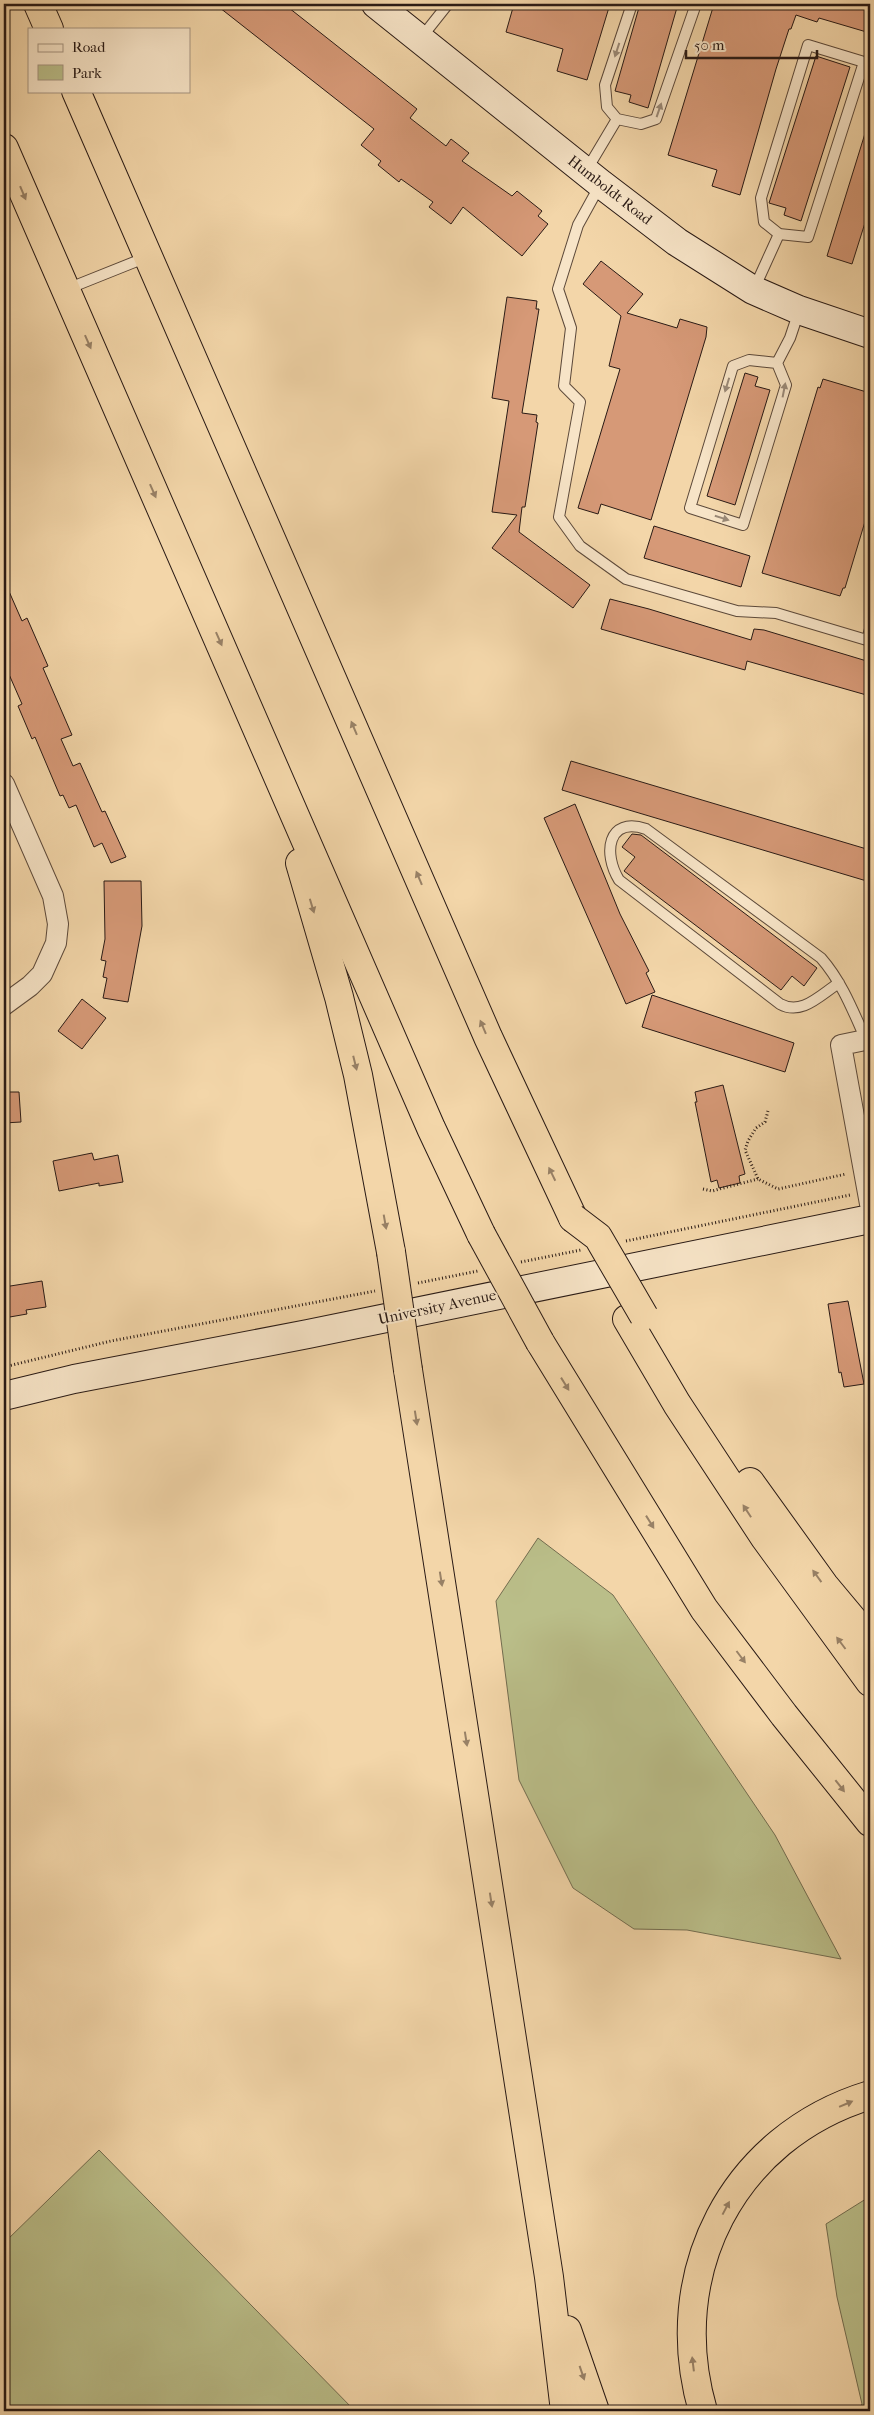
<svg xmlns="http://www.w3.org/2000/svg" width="874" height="2415" font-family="'IM FELL French Canon',serif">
<rect width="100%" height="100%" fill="#f3d6a9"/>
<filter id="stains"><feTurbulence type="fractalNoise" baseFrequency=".004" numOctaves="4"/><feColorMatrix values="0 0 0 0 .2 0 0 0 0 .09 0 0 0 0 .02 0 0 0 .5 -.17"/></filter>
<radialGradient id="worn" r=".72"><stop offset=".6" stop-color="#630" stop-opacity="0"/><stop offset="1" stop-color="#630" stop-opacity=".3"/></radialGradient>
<g fill="#babe89" stroke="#726c4f">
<polygon points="538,1538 613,1595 775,1835 841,1959 687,1930 634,1929 573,1888 519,1780 496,1601"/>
<polygon points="99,2150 355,2411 4,2411 4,2243"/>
<polygon points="869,2197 870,2411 858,2411 862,2404 837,2297 826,2224"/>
</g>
<g fill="#d69977" stroke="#291a15">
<polygon points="215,4 284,4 417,109 410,118 446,146 451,139 469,153 462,161 512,196 517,191 542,211 538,216 548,224 522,256 463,207 451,224 429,207 433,202 401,179 399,182 378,165 381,161 361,145 374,129"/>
<polygon points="514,4 610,4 587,80 557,71 563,49 506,32"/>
<polygon points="640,4 678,4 648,108 629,102 631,95 615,91"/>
<polygon points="714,4 870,4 870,33 819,18 817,22 796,15 791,29 789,29 776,69 740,195 712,186 717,170 668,155"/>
<polygon points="816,56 850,67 801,221 784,215 786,208 769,203"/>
<polygon points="867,127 870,127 870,207 852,264 827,256"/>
<polygon points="601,261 643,294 627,313 677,328 680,319 707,327 706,337 651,520 601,504 598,514 578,508 620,369 609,366 621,316 583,284"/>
<polygon points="507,297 537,301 536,309 539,309 522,413 537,415 536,422 538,423 525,507 522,507 519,532 590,585 573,608 492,548 517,515 492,512 509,401 492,398"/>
<polygon points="745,373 758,377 755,386 770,390 735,505 707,496"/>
<polygon points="823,379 870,393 870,505 845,588 843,588 840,596 762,573 818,387 820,388"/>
<polygon points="654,526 750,556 741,587 644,558"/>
<polygon points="4,580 22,621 27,618 48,666 43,668 72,735 61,739 73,766 80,763 102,812 105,811 126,857 111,863 102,843 94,847 76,805 69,808 63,795 60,796 35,737 32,739 18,706 22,704 4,663"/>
<polygon points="610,599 649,609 751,640 754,629 764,630 870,662 870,696 747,661 745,670 601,629"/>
<polygon points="571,761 870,850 870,882 562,790"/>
<polygon points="575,804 620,914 649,971 646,973 655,992 626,1004 544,818"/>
<polygon points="632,834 641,835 817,968 804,986 792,976 781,990 624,871 635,857 622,847"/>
<polygon points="104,881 141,881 142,926 128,1002 103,998 107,978 103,977 106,961 101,960 105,939"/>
<polygon points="652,995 794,1043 785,1072 642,1027"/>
<polygon points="82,999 106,1018 82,1049 58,1031"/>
<polygon points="723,1085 745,1174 739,1176 740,1183 719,1188 717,1180 711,1182 695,1102 697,1102 695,1092"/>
<polygon points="4,1092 19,1092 21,1122 4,1123"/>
<polygon points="92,1153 94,1160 118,1155 123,1182 99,1186 99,1183 59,1191 53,1161"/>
<polygon points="42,1281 46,1307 26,1310 27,1314 4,1318 4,1287"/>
<polygon points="848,1301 864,1384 844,1387 841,1372 839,1373 828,1304"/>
</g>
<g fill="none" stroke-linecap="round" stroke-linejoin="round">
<g stroke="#5c493a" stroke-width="12">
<g id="lane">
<polyline points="632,4 605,85 607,107 617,119 641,124 656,119 696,4"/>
<polyline points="421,38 448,4"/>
<polygon points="808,45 864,62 808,237 779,234 764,222 761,198"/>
<polyline points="586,171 617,119"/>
<polyline points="600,185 578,225 558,289 571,328 564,386 580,402 559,517 580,546 626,579 737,611 776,613 870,641"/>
<polyline points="67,289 147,257"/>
<polyline points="754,289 779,234"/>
<polyline points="777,363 749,360 733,366 690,508 743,525 786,385 777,363 790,338 799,311"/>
<polyline points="867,640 870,629"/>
<path d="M 839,983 C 820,995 802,1016 780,1004 L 619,880 C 603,854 607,816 646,829 L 821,958 C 842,982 853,1011 866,1040"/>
</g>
</g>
<g stroke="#5c493a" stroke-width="22">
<g id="street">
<polyline points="4,784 53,896 58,924 56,943 42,974 30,986 4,1005"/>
<polyline points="870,1039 841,1045 870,1204"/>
</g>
</g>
<g stroke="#291a15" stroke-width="30">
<g id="secondary">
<polyline points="376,4 601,184 677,242 753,290 799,310 870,334"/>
<polyline points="4,1396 74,1379 308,1334 870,1219"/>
</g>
</g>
<g stroke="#291a15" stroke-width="30">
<g id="highway">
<polyline points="38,4 49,29"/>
<polyline points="76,91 488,1037 573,1218"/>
<polyline points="4,148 431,1128 481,1234"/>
<polyline points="300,863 339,997 358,1075 391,1252"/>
<polyline points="627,1319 677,1404 765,1538 870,1682"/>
<polyline points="540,1342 704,1609 784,1715 870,1822"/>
<polyline points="408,1370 549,2277 565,2411"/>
<polyline points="750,1482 824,1585 870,1640"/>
<polyline points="567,2330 595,2411"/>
<path d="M 703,2411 C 663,2274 732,2137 870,2095"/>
</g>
</g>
<g stroke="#291a15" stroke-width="3" stroke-dasharray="1 2.5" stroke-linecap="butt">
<polyline points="768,1111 765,1122 756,1128 748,1141 745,1150 758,1179 778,1189 846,1174"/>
<polyline points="703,1189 712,1191 758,1179"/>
<polyline points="626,1241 850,1195"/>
<polyline points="521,1262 581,1250"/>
<polyline points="418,1283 478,1271"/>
<polyline points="4,1367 111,1341 375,1291"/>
</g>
<use href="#lane" stroke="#f7e4c7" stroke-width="10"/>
<use href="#street" stroke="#f7e4c7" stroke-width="20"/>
<use href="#secondary" stroke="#f7e4c7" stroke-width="28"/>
<use href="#highway" stroke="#f3d6a9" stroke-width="28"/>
<g stroke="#291a15" stroke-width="30" stroke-linecap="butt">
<g id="highway-bridge">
<polyline points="573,1218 598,1237 644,1316"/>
<polyline points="481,1234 540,1342"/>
<polyline points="391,1252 408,1370"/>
</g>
</g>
<use href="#highway-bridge" stroke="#f3d6a9" stroke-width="28"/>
</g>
<defs><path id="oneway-solid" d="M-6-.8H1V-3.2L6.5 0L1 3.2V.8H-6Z" transform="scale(1.25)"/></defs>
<g fill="#9a8977">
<use href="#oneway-solid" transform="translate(617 50) rotate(108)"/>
<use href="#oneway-solid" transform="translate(659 110) rotate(-71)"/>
<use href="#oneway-solid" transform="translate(727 385) rotate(107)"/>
<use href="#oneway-solid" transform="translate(784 390) rotate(-79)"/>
<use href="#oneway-solid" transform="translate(722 518) rotate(17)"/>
</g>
<g fill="#988166">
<use href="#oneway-solid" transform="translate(23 193) rotate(67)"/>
<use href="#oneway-solid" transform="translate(88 342) rotate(66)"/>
<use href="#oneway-solid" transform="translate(153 491) rotate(66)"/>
<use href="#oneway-solid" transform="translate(219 639) rotate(66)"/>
<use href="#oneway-solid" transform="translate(354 728) rotate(-113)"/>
<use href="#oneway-solid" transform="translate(419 878) rotate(-113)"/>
<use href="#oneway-solid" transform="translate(312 906) rotate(73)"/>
<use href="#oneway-solid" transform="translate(483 1027) rotate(-113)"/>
<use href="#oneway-solid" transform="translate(355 1063) rotate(76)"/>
<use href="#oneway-solid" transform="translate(552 1174) rotate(-116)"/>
<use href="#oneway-solid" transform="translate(385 1222) rotate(80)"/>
<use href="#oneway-solid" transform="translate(565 1384) rotate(58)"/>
<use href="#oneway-solid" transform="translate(416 1418) rotate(81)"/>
<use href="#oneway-solid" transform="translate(747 1511) rotate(-123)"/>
<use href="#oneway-solid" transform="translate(650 1522) rotate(58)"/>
<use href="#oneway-solid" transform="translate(817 1576) rotate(-126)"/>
<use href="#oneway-solid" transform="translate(441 1579) rotate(81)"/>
<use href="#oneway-solid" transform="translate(841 1643) rotate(-127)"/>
<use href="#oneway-solid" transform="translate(741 1657) rotate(53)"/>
<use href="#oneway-solid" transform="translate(466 1739) rotate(81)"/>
<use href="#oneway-solid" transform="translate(840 1786) rotate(52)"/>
<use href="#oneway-solid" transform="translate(491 1900) rotate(81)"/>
<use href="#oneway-solid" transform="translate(846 2104) rotate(-23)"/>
<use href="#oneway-solid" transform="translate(726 2208) rotate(-62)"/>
<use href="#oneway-solid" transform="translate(693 2364) rotate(-97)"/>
<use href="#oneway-solid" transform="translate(582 2373) rotate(71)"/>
</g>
<g text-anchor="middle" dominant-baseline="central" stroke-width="4" stroke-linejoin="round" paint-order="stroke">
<g font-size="15" fill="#291a15" stroke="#f7e4c7">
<text transform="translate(610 190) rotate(38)">Humboldt Road</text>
<text transform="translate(437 1307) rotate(-12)">University Avenue</text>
</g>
</g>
<rect width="874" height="2415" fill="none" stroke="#f3d6a9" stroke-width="20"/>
<rect x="5" y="5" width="864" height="2405" fill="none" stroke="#291a15" stroke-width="2.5"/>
<rect x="10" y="10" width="854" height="2395" fill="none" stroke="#291a15"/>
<rect x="28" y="28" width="162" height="65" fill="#f7e4c7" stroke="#a59380"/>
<rect x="38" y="44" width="25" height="8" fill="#f7e4c7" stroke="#a59380"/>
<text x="72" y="52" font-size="15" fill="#291a15">Road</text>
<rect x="38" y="65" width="25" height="15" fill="#babe89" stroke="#a59380"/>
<text x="72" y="78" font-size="15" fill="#291a15">Park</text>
<path d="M686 50v8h131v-8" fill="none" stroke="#291a15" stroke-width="2.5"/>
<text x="694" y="50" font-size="15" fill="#291a15" stroke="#f7e4c7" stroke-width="4" paint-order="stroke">50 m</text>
<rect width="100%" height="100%" filter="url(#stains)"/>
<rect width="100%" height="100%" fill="url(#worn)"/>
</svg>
